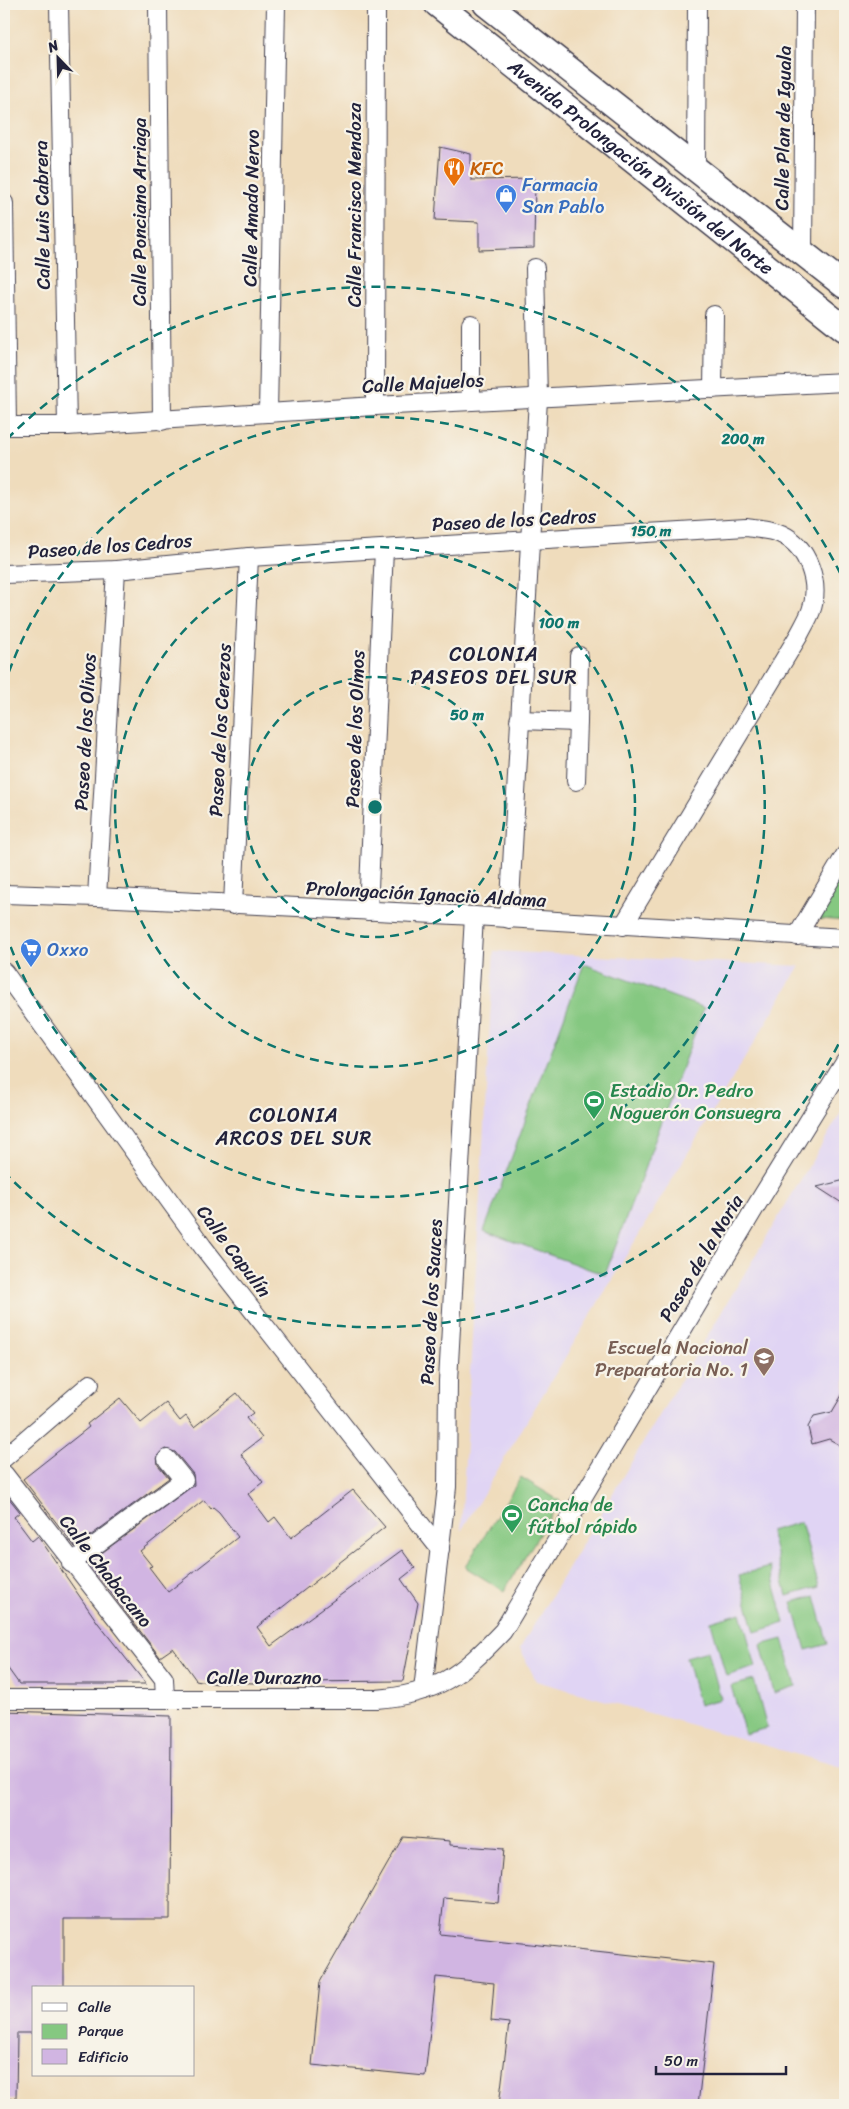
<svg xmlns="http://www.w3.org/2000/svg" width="849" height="2109" font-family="Sriracha,sans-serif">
<rect width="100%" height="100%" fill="#f7f3e8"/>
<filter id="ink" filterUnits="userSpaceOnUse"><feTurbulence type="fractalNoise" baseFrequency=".02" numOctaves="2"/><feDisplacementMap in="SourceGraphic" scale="10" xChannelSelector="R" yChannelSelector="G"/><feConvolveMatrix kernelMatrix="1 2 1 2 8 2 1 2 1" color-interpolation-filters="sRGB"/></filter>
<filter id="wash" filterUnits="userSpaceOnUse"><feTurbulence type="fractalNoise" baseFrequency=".0096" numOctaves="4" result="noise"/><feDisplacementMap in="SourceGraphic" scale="20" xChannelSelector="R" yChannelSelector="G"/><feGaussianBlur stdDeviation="1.12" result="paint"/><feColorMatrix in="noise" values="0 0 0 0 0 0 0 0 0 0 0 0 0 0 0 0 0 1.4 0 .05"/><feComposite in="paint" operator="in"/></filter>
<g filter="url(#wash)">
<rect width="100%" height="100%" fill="#efdcbc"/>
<g fill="#e0d4f4">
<polygon points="494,951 800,966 461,1531"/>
<polygon points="845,1106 845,1768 536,1681 520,1648"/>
</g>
<g fill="#85c881" stroke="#54755e">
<polygon points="845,858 845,921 808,918"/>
<polygon points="584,964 704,1008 605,1275 484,1231"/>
<polygon points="521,1477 560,1501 504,1591 465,1567"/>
<polygon points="801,1522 819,1587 787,1596 770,1531"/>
<polygon points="770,1567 785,1623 755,1632 739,1575"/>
<polygon points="815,1596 828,1644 806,1650 792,1602"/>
<polygon points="741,1613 756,1667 726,1676 711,1622"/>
<polygon points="783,1639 796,1686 774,1693 761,1645"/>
<polygon points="708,1651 721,1699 699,1705 686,1657"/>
<polygon points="754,1680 767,1728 745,1734 731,1686"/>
</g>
<g id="blocks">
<g fill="#d1b5e2" fill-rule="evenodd">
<polygon points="440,147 471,154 471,180 535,179 534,248 479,250 479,222 435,220"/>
<polygon points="845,1180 845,1205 817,1187"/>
<polygon points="845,1390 845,1448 829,1439 812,1444 808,1427 814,1416 832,1412"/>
<path d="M 237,1393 L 253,1413 L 246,1418 L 262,1438 L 241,1454 L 263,1482 L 248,1494 L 269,1522 L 275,1517 L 291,1538 L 353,1490 L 385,1527 L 257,1627 L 271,1646 L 402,1550 L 415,1568 L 401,1579 L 418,1603 L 403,1681 L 298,1682 L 296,1680 L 288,1684 L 219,1682 L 217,1684 L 196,1680 L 173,1648 L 160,1657 L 88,1563 L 194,1485 L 193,1474 L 175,1452 L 165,1449 L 157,1456 L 158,1465 L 169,1478 L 75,1547 L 23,1479 L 89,1427 L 87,1424 L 120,1398 L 141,1423 L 166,1403 L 180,1421 L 186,1416 L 194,1427 ZM 204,1500 L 211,1509 L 213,1507 L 219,1512 L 238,1537 L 168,1592 L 149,1567 L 152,1566 L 140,1551 Z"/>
<polygon points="8,1497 20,1512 14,1517 32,1541 38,1536 98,1623 146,1684 19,1684 4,1663 4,1501"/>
<polygon points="4,1711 171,1716 170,1919 64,1919 64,1988 34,1988 34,2033 17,2033 16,2099 4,2099"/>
<polygon points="403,1837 450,1841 450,1845 503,1849 498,1903 444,1898 440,1934 714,1964 698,2105 499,2105 509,2023 491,2021 494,1983 436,1977 425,2076 312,2065 320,1982"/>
</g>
</g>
</g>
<g filter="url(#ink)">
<use href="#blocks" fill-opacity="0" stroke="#413e4e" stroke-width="1"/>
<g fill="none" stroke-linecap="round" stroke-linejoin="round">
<g stroke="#413e4e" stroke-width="20">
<g id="minor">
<polyline points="59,4 67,426"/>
<polyline points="158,4 162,421"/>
<polyline points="696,169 697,4"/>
<polyline points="4,203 7,426"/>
<polyline points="803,253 805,4"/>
<polyline points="713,389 714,315"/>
<polyline points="471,401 471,324"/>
<polyline points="375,406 376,4"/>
<polyline points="268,413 276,4"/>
<polyline points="4,426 67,426 375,406 845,382"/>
<path d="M 4,574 L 116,570 L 249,557 L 746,527 C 757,529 771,529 781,534 C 808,546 821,584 811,611 C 808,619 803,627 799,635 L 623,926"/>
<polyline points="519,720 578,722 579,656"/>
<polyline points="576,781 578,722"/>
<polyline points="4,894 97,897 474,916 845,938"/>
<polyline points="97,897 116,570"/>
<polyline points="233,905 249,557"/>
<polyline points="368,911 384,549"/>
<polyline points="509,919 538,399 535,268"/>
<polyline points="797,936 845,855"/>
<polyline points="4,972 203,1247 440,1549"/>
<polyline points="4,1458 90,1384"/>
<polyline points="4,1474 164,1679 165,1698"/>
<polyline points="71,1563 184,1480 167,1459"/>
<polyline points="423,1690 447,1487 448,1381 474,916"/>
<path d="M 4,1699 L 376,1699 C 438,1694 461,1675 503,1631 L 756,1206 L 845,1062"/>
</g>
</g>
<g stroke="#413e4e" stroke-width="28">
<g id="secondary">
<path id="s1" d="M 437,4 L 845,329"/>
<polyline points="486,4 845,286"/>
</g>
</g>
<use href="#minor" stroke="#fff" stroke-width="18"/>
<use href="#secondary" stroke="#fff" stroke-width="25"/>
</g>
</g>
<g fill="none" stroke="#0f766e" stroke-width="2.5" stroke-dasharray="9 6">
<circle cx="375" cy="807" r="130"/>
<circle cx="375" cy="807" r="260"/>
<path d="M4 686A390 390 0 1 1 4 928"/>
<path d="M845 1031A521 521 0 0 1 7 1175M7 439A521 521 0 0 1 845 583"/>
</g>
<defs>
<g id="restaurant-pin" transform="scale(1.125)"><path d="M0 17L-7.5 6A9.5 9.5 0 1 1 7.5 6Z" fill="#e8710a" stroke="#f7f3e8"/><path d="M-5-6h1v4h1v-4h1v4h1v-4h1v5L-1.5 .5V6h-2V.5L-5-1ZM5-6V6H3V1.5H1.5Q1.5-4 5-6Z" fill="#fff"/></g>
<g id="shop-pin" transform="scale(1.125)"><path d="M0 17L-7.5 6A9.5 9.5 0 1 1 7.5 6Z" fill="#3f7fe0" stroke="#f7f3e8"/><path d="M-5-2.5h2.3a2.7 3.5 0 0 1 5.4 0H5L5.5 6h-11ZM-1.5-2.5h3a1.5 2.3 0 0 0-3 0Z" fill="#fff"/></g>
<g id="supermarket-pin" transform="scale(1.125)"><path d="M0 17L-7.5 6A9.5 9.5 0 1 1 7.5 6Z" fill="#3f7fe0" stroke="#f7f3e8"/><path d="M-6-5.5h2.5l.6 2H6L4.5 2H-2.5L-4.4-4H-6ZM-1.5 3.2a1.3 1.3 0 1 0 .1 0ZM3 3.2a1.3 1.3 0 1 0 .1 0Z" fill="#fff"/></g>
<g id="stadium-pin" transform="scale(1.125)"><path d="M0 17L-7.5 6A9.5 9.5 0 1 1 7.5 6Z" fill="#2e9e5b" stroke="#f7f3e8"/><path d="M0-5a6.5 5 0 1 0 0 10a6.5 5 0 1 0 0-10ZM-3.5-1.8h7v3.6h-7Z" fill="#fff"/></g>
<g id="school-pin" transform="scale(1.125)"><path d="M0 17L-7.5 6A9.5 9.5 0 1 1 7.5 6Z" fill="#8d6e63" stroke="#f7f3e8"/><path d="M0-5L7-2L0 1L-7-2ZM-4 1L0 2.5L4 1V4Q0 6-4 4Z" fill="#fff"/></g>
</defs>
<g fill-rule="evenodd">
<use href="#restaurant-pin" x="454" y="168"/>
<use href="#shop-pin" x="506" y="195"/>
<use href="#supermarket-pin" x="31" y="949"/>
<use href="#stadium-pin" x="594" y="1101"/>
<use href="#school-pin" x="764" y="1358"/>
<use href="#stadium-pin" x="512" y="1515"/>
</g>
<g text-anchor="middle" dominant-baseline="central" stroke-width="4.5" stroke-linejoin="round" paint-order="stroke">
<g font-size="19" fill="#22223b" stroke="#f7f3e8">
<text transform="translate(783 128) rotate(-89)">Calle Plan de Iguala</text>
<text stroke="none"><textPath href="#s1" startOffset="261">Avenida Prolongación División del Norte</textPath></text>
<text transform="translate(354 205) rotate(-90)">Calle Francisco Mendoza</text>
<text transform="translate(251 208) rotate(-89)">Calle Amado Nervo</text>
<text transform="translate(139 212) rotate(-90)">Calle Ponciano Arriaga</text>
<text transform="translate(42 215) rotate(-91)">Calle Luis Cabrera</text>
<text transform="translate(423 383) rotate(-3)">Calle Majuelos</text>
<text transform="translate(514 520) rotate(-3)">Paseo de los Cedros</text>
<text transform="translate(110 546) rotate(-4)">Paseo de los Cedros</text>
<text transform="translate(355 729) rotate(-88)">Paseo de los Olmos</text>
<text transform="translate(220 730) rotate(-87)">Paseo de los Cerezos</text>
<text transform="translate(85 732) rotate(-87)">Paseo de los Olivos</text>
<text transform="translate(426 894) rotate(3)">Prolongación Ignacio Aldama</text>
<text transform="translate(234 1251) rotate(53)">Calle Capulín</text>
<text transform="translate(701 1258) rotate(-59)">Paseo de la Noria</text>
<text transform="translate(431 1302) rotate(-87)">Paseo de los Sauces</text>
<text transform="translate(106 1571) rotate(52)">Calle Chabacano</text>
<text x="264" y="1677">Calle Durazno</text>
</g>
<g font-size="19" fill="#c56008" stroke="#f7f3e8" text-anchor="start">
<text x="470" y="168">KFC</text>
</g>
<g font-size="19" fill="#366cbe" stroke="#f7f3e8" text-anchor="start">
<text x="522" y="184">Farmacia<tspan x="522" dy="22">San Pablo</tspan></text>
<text x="47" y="949">Oxxo</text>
</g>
<g font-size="19" fill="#27864d" stroke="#f7f3e8" text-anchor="start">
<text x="610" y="1090">Estadio Dr. Pedro<tspan x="610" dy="22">Noguerón Consuegra</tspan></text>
<text x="528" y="1504">Cancha de<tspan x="528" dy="22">fútbol rápido</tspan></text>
</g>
<g font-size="19" fill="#785e54" stroke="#f7f3e8" text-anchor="end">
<text x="748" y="1347">Escuela Nacional<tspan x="748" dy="22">Preparatoria No. 1</tspan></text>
</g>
<g font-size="20" letter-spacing="1" fill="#22223b" stroke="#f7f3e8">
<text x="494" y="654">COLONIA<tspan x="494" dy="23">PASEOS DEL SUR</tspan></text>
<text x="294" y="1115">COLONIA<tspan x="294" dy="23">ARCOS DEL SUR</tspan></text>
</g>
</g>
<circle cx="375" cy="807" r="8" fill="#0f766e" stroke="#f7f3e8" stroke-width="2.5"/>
<g font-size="15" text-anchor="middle" font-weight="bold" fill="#0f766e" stroke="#f7f3e8" stroke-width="4.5" stroke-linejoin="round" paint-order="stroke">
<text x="743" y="444">200 m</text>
<text x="651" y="536">150 m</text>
<text x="559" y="628">100 m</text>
<text x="467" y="720">50 m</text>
</g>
<rect width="849" height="2109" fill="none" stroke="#f7f3e8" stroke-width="20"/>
<rect x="32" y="1986" width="162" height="90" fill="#f7f3e8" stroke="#a29fa3"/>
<rect x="42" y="2003" width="25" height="8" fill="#ffffff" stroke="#a29fa3"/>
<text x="78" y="2012" font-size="15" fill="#22223b">Calle</text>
<rect x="42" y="2024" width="25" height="15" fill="#85c881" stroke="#a29fa3"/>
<text x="78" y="2036" font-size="15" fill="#22223b">Parque</text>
<rect x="42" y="2049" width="25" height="15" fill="#d1b5e2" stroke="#a29fa3"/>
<text x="78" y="2062" font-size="15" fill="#22223b">Edificio</text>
<g transform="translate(58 58) rotate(337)" stroke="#f7f3e8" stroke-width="4" paint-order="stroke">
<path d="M0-4L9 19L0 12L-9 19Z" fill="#22223b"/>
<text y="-8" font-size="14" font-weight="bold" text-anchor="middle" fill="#22223b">N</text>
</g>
<path d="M656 2066v8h130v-8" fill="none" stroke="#22223b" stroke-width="2.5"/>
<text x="664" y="2066" font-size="15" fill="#22223b" stroke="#f7f3e8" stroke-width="4" paint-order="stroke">50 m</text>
</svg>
